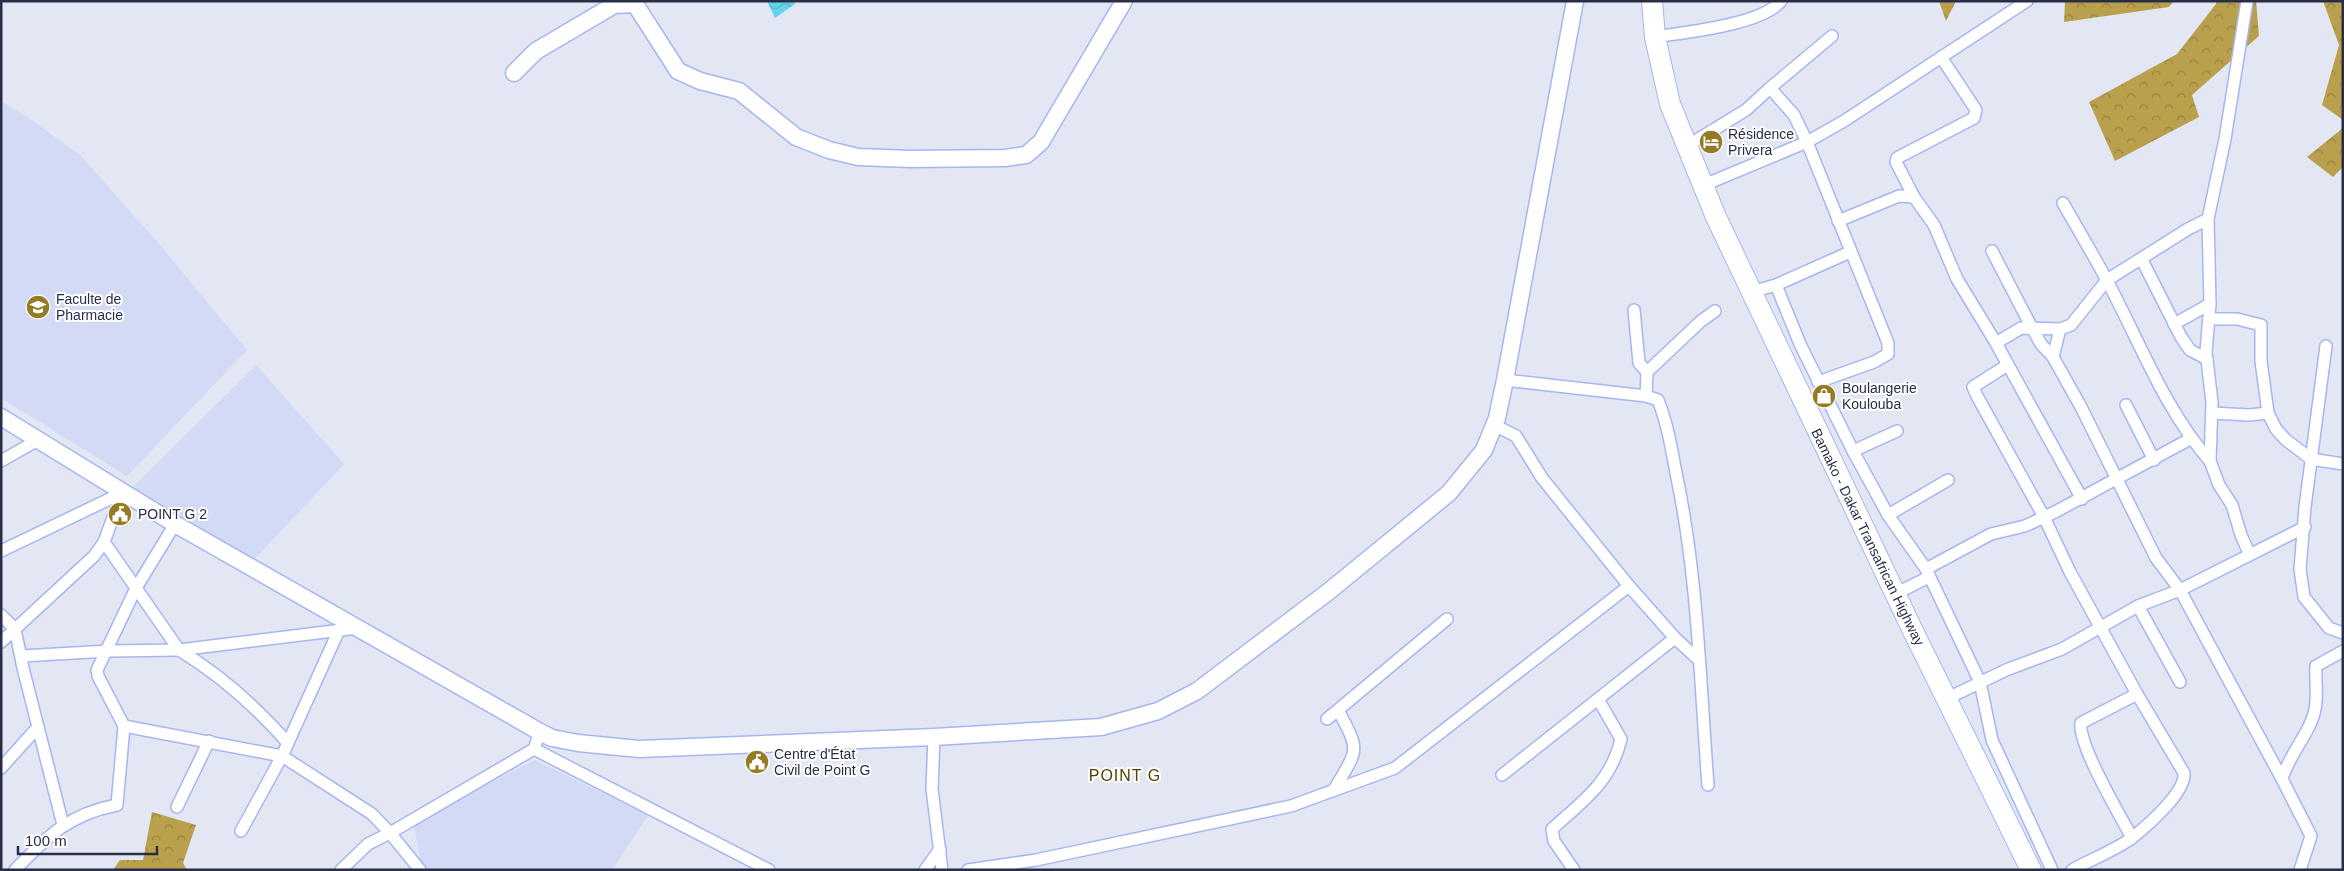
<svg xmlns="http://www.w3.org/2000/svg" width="2344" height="871" font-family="Arial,sans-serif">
<defs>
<pattern id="forest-crowns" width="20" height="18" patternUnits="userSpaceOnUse" patternTransform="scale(1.25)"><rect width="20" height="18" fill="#baa04d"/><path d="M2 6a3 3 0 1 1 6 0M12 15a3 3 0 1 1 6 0" fill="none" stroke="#978342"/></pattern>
<pattern id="water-waves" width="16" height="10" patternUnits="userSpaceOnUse" patternTransform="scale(1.25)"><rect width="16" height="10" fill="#63d4ea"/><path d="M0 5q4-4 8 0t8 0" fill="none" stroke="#56b6ca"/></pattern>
</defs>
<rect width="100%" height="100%" fill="#e3e7f3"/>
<g fill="#d2daf6">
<polygon points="1,101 33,121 80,155 160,245 247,350 127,476 1,398"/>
<polygon points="256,365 344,464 252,562 129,491"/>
<polygon points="535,760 648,815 612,870 427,870 422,867 413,822"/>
</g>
<g fill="url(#forest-crowns)">
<polygon points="1939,1 1956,1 1946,21"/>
<polygon points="2065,1 2174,1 2169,7 2064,22"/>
<polygon points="2216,1 2256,1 2259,36 2192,95 2199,117 2115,161 2089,102 2177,54 2216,4"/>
<polygon points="2323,1 2343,1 2343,120 2322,105 2339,45"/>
<polygon points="2343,128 2343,167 2333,177 2307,157"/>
<polygon points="152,812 196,825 183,863 187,870 113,870 120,860 143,860"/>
</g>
<polygon fill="url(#water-waves)" points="767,1 794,1 795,4 775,18"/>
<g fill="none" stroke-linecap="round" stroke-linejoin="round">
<g stroke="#a5b6f1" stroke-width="14">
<g id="street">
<polyline points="2247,1 2225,139 2208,219 2210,304 2206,352 2212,402 2210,461 2219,485 2232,505 2241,535 2249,553"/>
<path d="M 1655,37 C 1686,32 1761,25 1781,1"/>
<polyline points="1770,88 1832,36"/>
<polyline points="1687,146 1746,110 1770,88 1794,115 1807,142 1888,343 1888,354 1874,362 1818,382"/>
<polyline points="1704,185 1807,142 1844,121 2027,1"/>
<polyline points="1914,197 1896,162 1897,158 1974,118 1976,110 1941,57"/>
<path d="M 2063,203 C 2081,235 2101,267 2117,300 C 2145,355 2169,415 2210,461"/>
<polyline points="1838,221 1899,196 1914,197 1934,225 1957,279 1996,343 2082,499"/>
<polyline points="1992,251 2032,328 2041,344 2053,357 2081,407 2156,558 2180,590 2282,779"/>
<polyline points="2142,260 2181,337 2190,350 2207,359"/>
<polyline points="1776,285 1800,344 1853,451 1888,515 1926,569 1980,682 1992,740 2052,870"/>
<polyline points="1751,292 1776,285 1850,252"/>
<polyline points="1634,310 1639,363 1647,372 1646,396"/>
<polyline points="2209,319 2237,319 2261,325 2261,361 2268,413 2276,429 2286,440 2311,459 2343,464"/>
<polyline points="2174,324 2210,304"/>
<polyline points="1996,343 2021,328 2060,329 2071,325 2107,280 2188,229 2208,219"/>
<polyline points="2326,346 2305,507 2300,569 2304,597 2329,628 2343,633"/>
<polyline points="2053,357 2060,329"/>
<path d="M 2006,366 L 1973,387 L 1977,396 L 2044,517 L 2070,572 L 2137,694 L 2184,773 C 2186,792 2148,825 2133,837 C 2118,849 2090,860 2072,870"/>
<polyline points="1647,372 1701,321 1715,311"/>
<path d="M 1505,380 L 1646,396 L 1658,400 C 1668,425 1672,452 1677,478 C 1698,578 1700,683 1708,785"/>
<polyline points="2126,405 2154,460"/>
<polyline points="2212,413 2249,415 2268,413"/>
<polyline points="1494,425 1516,436 1542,478 1629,586 1675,638 1699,660"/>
<polyline points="1853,451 1897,431"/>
<polyline points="1,461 38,440"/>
<polyline points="1888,515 1948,480"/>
<polyline points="175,524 136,588 97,670 98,676 124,726 282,756 372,814 390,833 534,749 540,732"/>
<path d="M 104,542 L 179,650 C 219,674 257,708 288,743"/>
<polyline points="1,551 122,493"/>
<polyline points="1926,569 1991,534 2025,526 2055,512 2190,439"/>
<polyline points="1895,594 1929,577"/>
<polyline points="2138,606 2180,682"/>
<polyline points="1,615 15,629 23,668 63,825"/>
<polyline points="1,642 94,556 104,542 122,493"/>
<polyline points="22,656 108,651 179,650 358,628"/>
<polyline points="1946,699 2006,670 2062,649 2138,606 2180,590 2305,527"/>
<polyline points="1327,719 1447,619"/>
<polyline points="934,737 932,789 942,870"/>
<polyline points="534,749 769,870"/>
<polyline points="1,768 38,727"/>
<polyline points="1502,775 1675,638"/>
<path d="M 1334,790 C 1358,748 1361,753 1338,710"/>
<polyline points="177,807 209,741"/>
<polyline points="241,831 282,756 339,630"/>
<path d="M 2132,838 C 2120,815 2078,745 2081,723 L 2137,694"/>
<path d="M 15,870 C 48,836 69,814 117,805 L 124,726"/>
<polyline points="341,870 368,844 390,833 420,870"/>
<polyline points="925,870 940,849"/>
<polyline points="968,870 1036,860 1291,806 1395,768 1629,586"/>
<path d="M 1574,870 L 1554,841 L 1552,829 C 1583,801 1611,782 1621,739 L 1598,699"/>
<path d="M 2300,870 L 2311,836 L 2282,779 C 2289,754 2311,732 2315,709 C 2318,696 2315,680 2316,666 L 2343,651"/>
</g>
</g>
<g stroke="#a5b6f1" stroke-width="19">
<g id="secondary">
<polyline points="514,73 536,51 614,5 635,4 678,71 700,81 739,91 796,137 829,150 858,157 910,159 1005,158 1026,155 1041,142 1124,1"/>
<polyline points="1,417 175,524 540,732 552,738 578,743 639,749 934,737 1101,727 1158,711 1197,691 1328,592 1449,493 1484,450 1497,418 1505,380 1575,1"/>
</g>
</g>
<g stroke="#a5b6f1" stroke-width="22">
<polyline id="highway" points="1652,1 1655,37 1670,104 1716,217 1913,631 2031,870"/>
</g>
<use href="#street" stroke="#fff" stroke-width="11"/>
<use href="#secondary" stroke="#fff" stroke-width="16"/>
<use href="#highway" stroke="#fff" stroke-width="20"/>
</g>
<defs>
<g id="hotel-disc" transform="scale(1.25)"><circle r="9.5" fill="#957c24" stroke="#fff"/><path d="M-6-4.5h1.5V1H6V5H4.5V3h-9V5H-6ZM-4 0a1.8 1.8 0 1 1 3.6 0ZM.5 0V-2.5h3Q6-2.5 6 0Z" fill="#fff"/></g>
<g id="university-disc" transform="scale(1.25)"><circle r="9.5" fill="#957c24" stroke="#fff"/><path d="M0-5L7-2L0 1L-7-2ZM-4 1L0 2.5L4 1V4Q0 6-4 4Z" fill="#fff"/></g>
<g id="shop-disc" transform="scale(1.25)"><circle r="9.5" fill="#957c24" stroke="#fff"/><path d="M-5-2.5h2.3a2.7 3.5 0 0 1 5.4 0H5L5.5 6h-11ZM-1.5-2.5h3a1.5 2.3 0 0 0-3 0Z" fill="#fff"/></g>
<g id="civic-disc" transform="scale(1.25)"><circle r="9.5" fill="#957c24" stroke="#fff"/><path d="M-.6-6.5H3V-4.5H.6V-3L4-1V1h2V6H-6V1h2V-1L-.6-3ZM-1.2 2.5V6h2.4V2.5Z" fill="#fff"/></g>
</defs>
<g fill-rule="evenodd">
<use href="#hotel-disc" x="1711" y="142"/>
<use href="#university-disc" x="38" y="307"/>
<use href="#shop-disc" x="1824" y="396"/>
<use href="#civic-disc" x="120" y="514"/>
<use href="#civic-disc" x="757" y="762"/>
</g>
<g text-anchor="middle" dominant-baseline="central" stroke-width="4" stroke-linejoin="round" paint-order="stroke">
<g font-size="14" fill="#282e46" stroke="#fff" text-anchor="start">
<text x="1728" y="134">Résidence<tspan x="1728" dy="16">Privera</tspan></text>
<text x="56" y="299">Faculte de<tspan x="56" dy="16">Pharmacie</tspan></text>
<text x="1842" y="388">Boulangerie<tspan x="1842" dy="16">Koulouba</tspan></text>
<text x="138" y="514">POINT G 2</text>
<text x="774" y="754">Centre d'État<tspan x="774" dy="16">Civil de Point G</tspan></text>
</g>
<g font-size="14" fill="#282e46" stroke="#fff">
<text transform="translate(1868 537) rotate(64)">Bamako - Dakar Transafrican Highway</text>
</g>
<g font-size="16" letter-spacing="1" fill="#534200" stroke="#fff">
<text x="1125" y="775">POINT G</text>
</g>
</g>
<rect width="2344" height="871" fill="none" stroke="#282e46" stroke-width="5"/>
<path d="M18 846v8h139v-8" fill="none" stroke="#282e46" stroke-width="2.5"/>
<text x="25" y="846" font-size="15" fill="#282e46" stroke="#ffffff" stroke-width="4" paint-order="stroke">100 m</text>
</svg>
